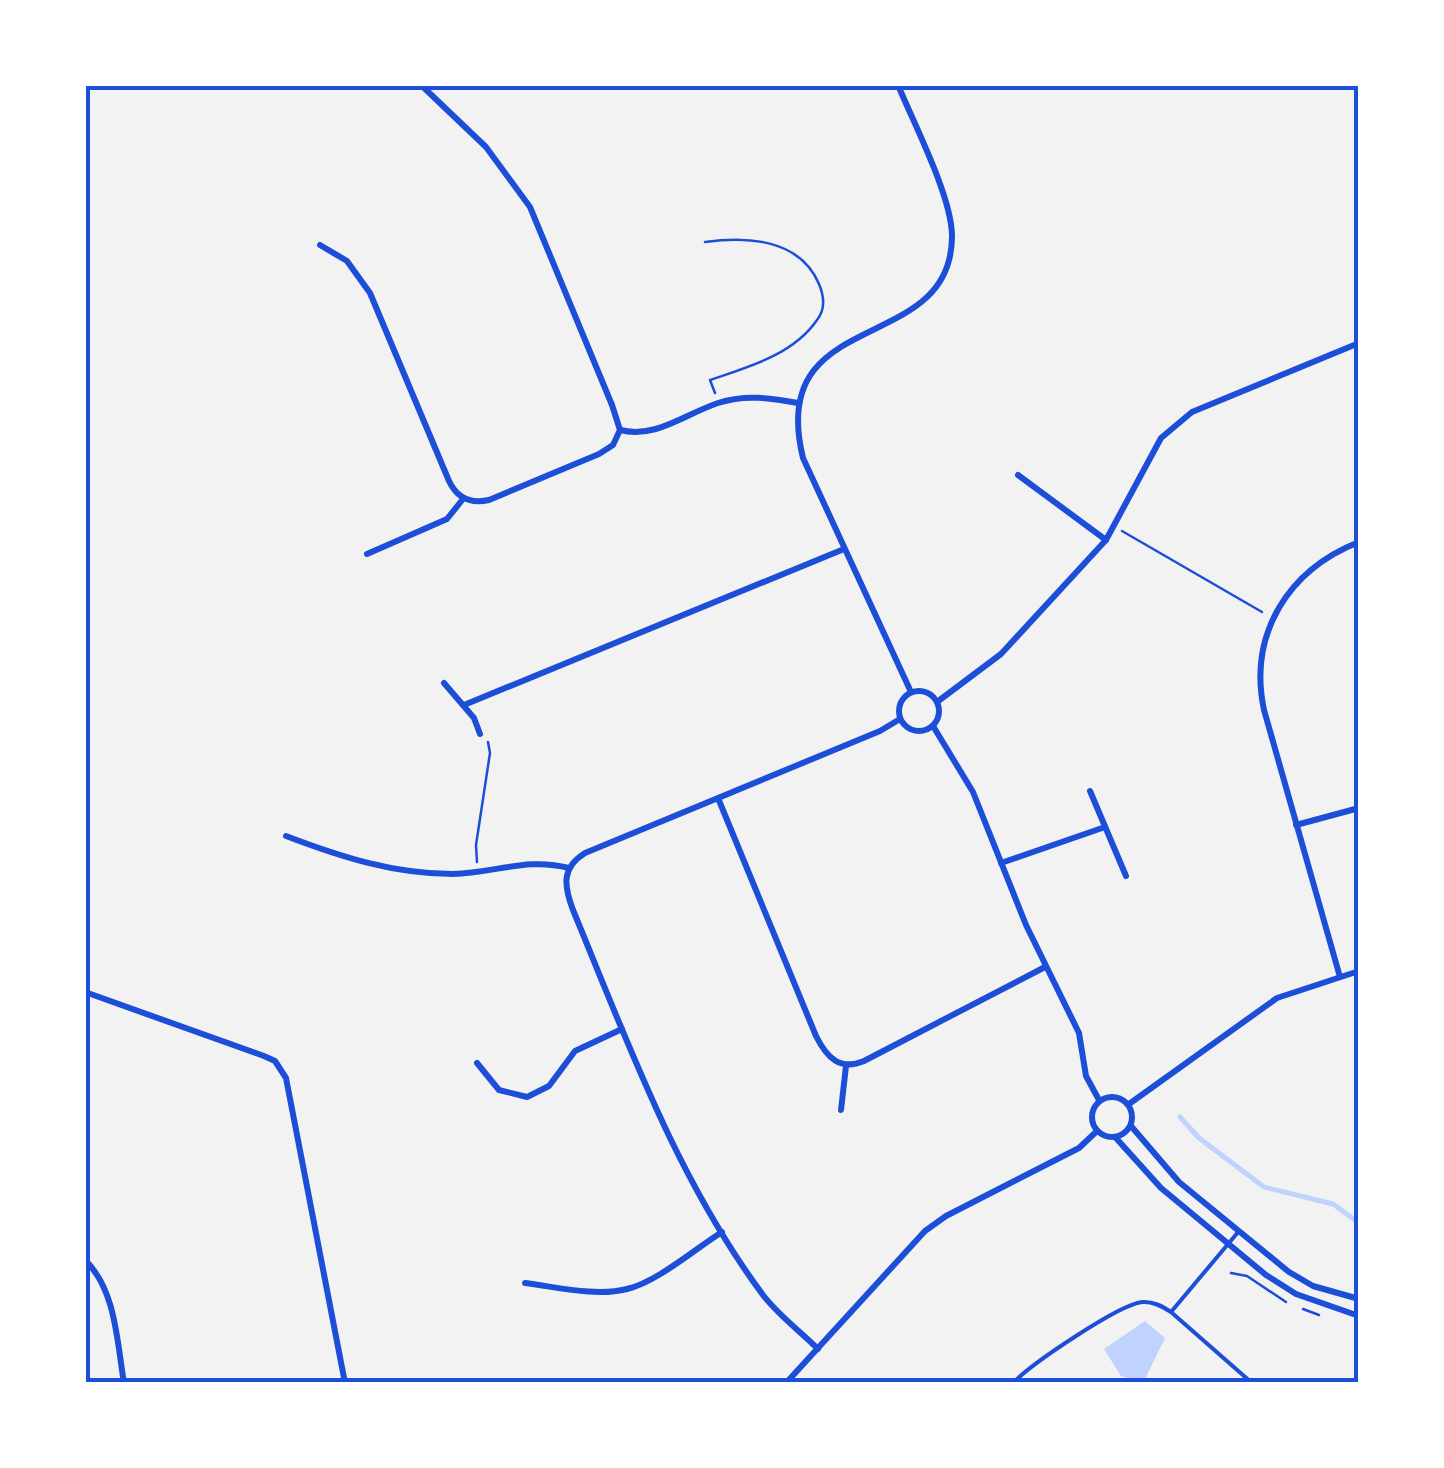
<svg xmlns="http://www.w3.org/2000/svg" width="1444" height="1468" font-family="Montserrat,sans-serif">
<rect width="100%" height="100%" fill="#f2f2f2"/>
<polygon fill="#bfd3fe" points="1145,1321 1165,1338 1143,1383 1121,1376 1104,1349"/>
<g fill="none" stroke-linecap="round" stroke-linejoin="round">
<polyline stroke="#bfd3fe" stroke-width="5" points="1180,1117 1199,1138 1264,1187 1333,1204 1359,1223"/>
<g stroke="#1d4ed8" stroke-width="2.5">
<path d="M 705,242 C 747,236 800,239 819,284 C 824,296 826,309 817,320 C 793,355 748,367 710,380 L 715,393"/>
<polyline points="1122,531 1262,612"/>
<polyline points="477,862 476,845 490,753 488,742"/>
<polyline points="1231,1273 1247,1276 1286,1302"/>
<polyline points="1303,1309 1319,1315"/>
</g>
<g stroke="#1d4ed8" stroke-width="4">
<polyline points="1171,1312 1239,1231"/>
<path d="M 1013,1383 C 1031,1364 1118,1305 1142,1302 C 1153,1301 1162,1306 1171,1312 L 1252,1383"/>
</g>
<g stroke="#1d4ed8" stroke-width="6">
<polyline points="421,85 486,147 530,207 612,405 620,430"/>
<path d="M 898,85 C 914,124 951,195 952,235 C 953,358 765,303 803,458 L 911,692"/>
<path d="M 320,245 L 347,261 L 370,293 L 449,481 C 457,498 471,504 489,500 L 599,454 L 613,445 L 620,430"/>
<path d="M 620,430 C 656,439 685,414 718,403 C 745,394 771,398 798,403"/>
<polyline points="1018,475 1106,540"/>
<polyline points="367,554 447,519 463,499"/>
<polyline points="444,683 474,718 480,734"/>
<circle cx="919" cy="711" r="20"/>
<polyline points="937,702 1001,654 1106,540 1161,438 1192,412 1359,343"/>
<polyline points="464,705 844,549"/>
<polyline points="933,726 973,792 1026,925 1079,1033 1086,1076 1099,1100"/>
<polyline points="1090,791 1126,876"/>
<path d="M 718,798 L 816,1036 C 827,1058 840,1071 864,1061 L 1045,967"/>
<polyline points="1296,825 1359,808"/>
<path d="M 286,836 C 341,857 394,874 453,874 C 495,873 527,857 569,868"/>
<polyline points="1001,863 1105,827"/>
<path d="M 1340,977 L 1264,710 C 1248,634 1288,570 1359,542"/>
<polyline points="85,992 264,1056 275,1061 286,1078 345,1383"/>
<polyline points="477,1063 499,1090 527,1097 549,1086 575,1051 622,1029"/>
<circle cx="1112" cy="1117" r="20"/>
<polyline points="1129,1104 1277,998 1359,971"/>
<polyline points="841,1110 846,1066"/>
<polyline points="1131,1126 1179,1182 1289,1272 1313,1286 1359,1299"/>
<polyline points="1115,1137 1161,1188 1266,1275 1296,1294 1359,1316"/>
<path d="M 85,1260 C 116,1290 117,1342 124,1383"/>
<path d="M 525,1283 C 557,1287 596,1297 627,1289 C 657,1282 695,1249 722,1232"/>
<path d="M 818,1349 C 800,1331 778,1315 763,1295 C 677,1179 628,1043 573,910 C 564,886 561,868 585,853 L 880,731 L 900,719"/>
<polyline points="786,1383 925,1231 946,1216 1079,1148 1097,1131"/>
</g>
</g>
<rect width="1444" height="1468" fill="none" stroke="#ffffff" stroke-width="175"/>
<rect x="88" y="88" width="1268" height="1292" fill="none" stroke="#1d4ed8" stroke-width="4"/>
</svg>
